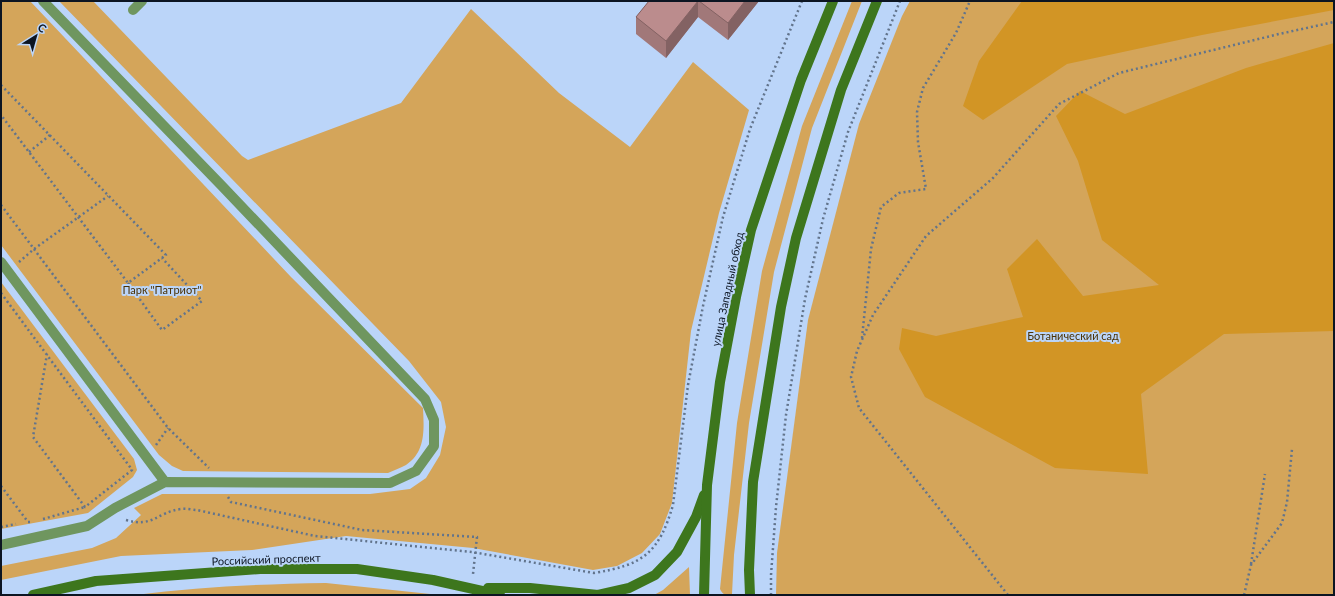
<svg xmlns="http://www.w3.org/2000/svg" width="1335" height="596" font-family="Lato,sans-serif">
<rect width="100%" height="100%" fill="#bbd5f9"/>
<g fill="#d4a55a">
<path d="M 1,1 L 30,1 L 291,277 L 423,408 C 424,429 426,452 406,465 C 401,468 394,470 388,473 L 183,471 L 172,466 L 159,455 L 1,245 Z"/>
<polygon points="59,1 93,1 242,156 248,160 401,103 471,9 559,93 630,147 693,62 749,110 719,213 691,331 672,503 660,534 642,553 617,566 593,570 473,548 346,536 252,550 121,556 1,580 1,566 92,548 116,538 141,515 134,508 162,494 370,494 410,489 426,478 440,455 446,427 441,402 409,361"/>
<path d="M 852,1 L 862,1 L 812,128 L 774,272 L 749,423 L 734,555 L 732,594 C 726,596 723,595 720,589 L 737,423 L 762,271 L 802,126 Z"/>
<polygon points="910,1 1334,1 1334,595 776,595 777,553 808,320 859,124 902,16"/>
<polygon points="1,282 134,459 137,470 133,477 88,513 1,529"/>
<polygon points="689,567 690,595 654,595 663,590"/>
<path d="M 326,583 L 440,595 L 135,595 C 199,587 261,584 326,583 Z"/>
</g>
<g fill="#d29525">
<polygon points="1022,1 1334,1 1334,10 1202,35 1067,64 983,120 963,106 979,61"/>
<polygon points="1334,43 1334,331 1224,334 1141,394 1148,474 1055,468 925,397 899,349 902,328 936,336 1023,317 1007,269 1037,239 1083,296 1159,285 1102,240 1078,161 1056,116 1080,91 1125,114 1246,68"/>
</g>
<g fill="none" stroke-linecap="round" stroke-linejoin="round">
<g stroke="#62748c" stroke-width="2.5" stroke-dasharray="2 3" stroke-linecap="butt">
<polyline points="1,85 166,255 128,283 1,115"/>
<polyline points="29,152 50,135"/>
<polyline points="1,205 168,428 209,468"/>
<polyline points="19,262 34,249 108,196"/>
<polyline points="128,283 162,330 202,301 162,258"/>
<polyline points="1,293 130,467 132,470 85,507 33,437 47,354"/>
<polyline points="862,338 871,249 881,207 899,193 926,189 918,142 917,112 923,88 956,33 970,1"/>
<polyline points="156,445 168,428"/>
<polyline points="1,486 28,522 30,522"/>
<polyline points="228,497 231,502 362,530 477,537 473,574"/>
<polyline points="43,519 85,507"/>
<path d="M 126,520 C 153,528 157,512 181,509 C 186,508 192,510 197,510 L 315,536 L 472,552 L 594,573 C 643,565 659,553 673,505 L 688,385 L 703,306 L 723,217 L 750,129 L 802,1"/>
<polyline points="1,527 16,524"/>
<polyline points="1251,564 1265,474"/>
<polyline points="771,595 771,575 776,507 786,415 805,299 823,219 848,132 900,1"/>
<polyline points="1008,595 859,408 851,377 857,351 873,315 926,236 993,178 1059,104 1119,73 1279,34 1334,22"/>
<polyline points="1244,595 1251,565 1282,523 1287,502 1292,449"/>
</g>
<g stroke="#6f965f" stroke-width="10">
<polyline points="133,10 142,1"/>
<polyline points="1,262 165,482"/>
</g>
<polyline stroke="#6f965f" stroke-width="10" points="1,545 87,526 115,508 165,482 390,483 416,471 434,446 434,420 425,399 222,186 43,1"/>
<g stroke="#3d761d" stroke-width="10">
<polyline points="488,588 530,588 598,595 629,588 655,575 677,552 696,517 704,495"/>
<polyline points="33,595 96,581 260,569 357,569 433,580 500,595"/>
<polyline points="704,595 707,485 720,382 736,297 751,230 801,80 833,1"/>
<polyline points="750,595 749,570 753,482 781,307 796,238 841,90 877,1"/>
</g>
</g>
<polygon fill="#a17879" points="649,1 759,1 728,40 698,17 666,58 636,34 636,17"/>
<g fill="#836263">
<polygon points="698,1 698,17 666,58 666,41"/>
<polygon points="745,1 759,1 728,40 728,23"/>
</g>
<g fill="#bb8c8d" stroke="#836263">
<polygon points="649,1 698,1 666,41 636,17"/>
<polygon points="699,1 745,1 728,23"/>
</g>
<g text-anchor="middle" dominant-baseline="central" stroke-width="4" stroke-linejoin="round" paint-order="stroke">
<g font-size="11" fill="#4a3103" stroke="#bbd5f9">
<text x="162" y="289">Парк "Патриот"</text>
<text x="1073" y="335">Ботанический сад</text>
</g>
<g font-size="11" fill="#0c1522" stroke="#bbd5f9">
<text transform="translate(727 289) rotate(-78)">улица Западный обход</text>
<text transform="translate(266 559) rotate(-2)">Российский проспект</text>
</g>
</g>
<rect width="1335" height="596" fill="none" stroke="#0c1522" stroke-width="4"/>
<g transform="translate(36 36) rotate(37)" stroke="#bbd5f9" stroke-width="3" paint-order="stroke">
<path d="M0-3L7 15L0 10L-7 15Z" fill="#0c1522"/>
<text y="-6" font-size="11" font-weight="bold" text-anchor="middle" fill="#0c1522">С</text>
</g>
</svg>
